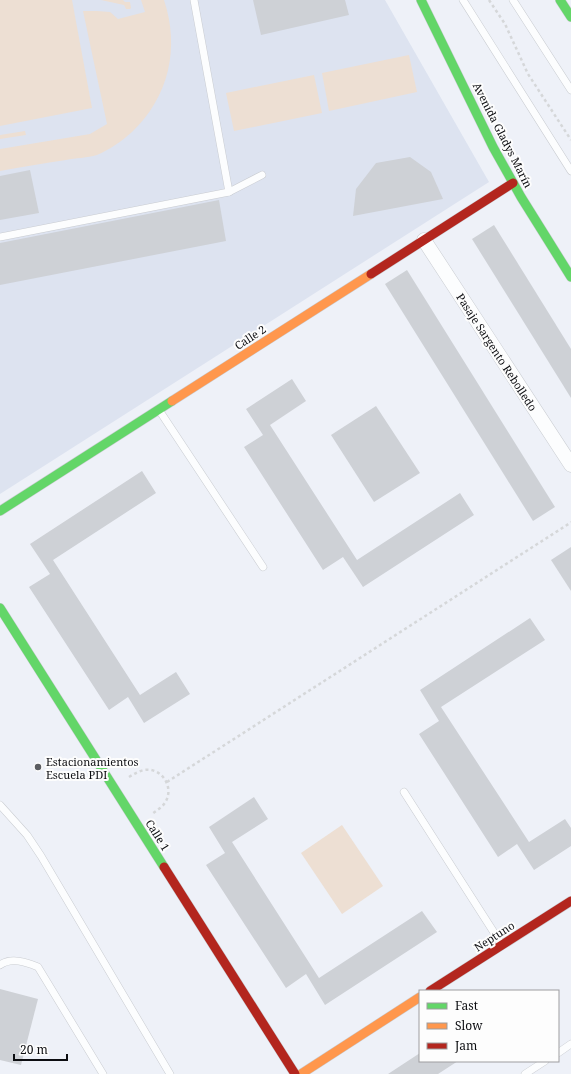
<svg xmlns="http://www.w3.org/2000/svg" width="571" height="1074" font-family="'Noto Serif',serif">
<rect width="100%" height="100%" fill="#eef1f8"/>
<polygon fill="#dde3f0" points="0,0 385,0 489,182 0,494"/>
<g fill="#eddfd3">
<polygon points="0,0 72,0 92,108 0,126"/>
<polygon points="101,0 123,0 125,2 130,2 131,8 130,9 126,9 124,5"/>
<path d="M 141,0 L 164,0 C 180,48 169,97 132,132 C 122,141 109,150 97,155 C 87,158 76,158 66,160 C 44,163 22,167 0,171 L 0,149 L 90,134 L 107,124 L 83,11 L 97,11 L 110,12 L 118,19 L 145,12 Z"/>
<polygon points="409,55 417,92 329,111 322,73"/>
<polygon points="314,75 322,113 234,131 226,93"/>
<polygon points="25,131 26,135 0,139 0,135"/>
<polygon points="342,825 383,886 342,914 301,853"/>
</g>
<g fill="#ced1d6">
<polygon points="253,0 345,0 349,15 261,35"/>
<polygon points="410,157 431,172 443,199 353,216 356,189 376,163"/>
<polygon points="30,170 39,213 0,220 0,176"/>
<polygon points="219,200 226,241 0,285 0,243"/>
<polygon points="494,225 571,349 571,398 472,239"/>
<polygon points="407,270 555,507 533,521 385,284"/>
<polygon points="292,379 306,401 270,425 357,560 460,493 474,515 363,587 343,557 323,570 244,447 263,435 246,409"/>
<polygon points="376,406 420,473 374,502 331,435"/>
<polygon points="142,471 156,493 53,560 140,695 176,672 190,694 144,723 128,697 109,710 29,587 50,574 30,544"/>
<polygon points="571,547 571,591 551,560"/>
<polygon points="530,618 545,640 441,707 529,842 565,819 571,828 571,846 534,870 517,844 498,857 419,734 439,721 420,690"/>
<polygon points="254,797 268,819 232,842 319,978 422,911 437,932 325,1005 306,974 286,988 206,865 225,853 209,827"/>
<polygon points="0,989 38,999 21,1065 0,1060"/>
<polygon points="420,1053 420,1061 458,1061 438,1074 388,1074"/>
</g>
<g fill="none" stroke-linecap="round" stroke-linejoin="round">
<g stroke="#c9ccd1" stroke-width="8">
<g id="lane">
<polyline points="194,0 229,192"/>
<polyline points="463,0 571,171"/>
<polyline points="513,0 571,90"/>
<polyline points="0,237 229,192 262,175"/>
<polyline points="159,410 263,567"/>
<polyline points="404,792 502,945"/>
<polyline points="0,805 27,835 41,856 170,1074"/>
<path d="M 0,965 C 11,957 26,962 38,967 L 103,1074"/>
<polyline points="558,1053 571,1044"/>
<polyline points="525,1074 545,1061"/>
</g>
</g>
<g stroke="#c9ccd1" stroke-width="15">
<polyline id="street" points="424,240 571,465"/>
</g>
<g stroke="#c9ccd1" stroke-width="10">
<g id="fast">
<polyline points="421,0 493,147 521,197 571,277"/>
<polyline points="560,0 571,17"/>
<polyline points="0,511 172,401"/>
<polyline points="0,608 164,867"/>
</g>
</g>
<g stroke="#c9ccd1" stroke-width="10">
<g id="slow">
<polyline points="172,401 371,274"/>
<polyline points="301,1074 420,997"/>
</g>
</g>
<g stroke="#c9ccd1" stroke-width="10">
<g id="jam">
<polyline points="371,274 513,183"/>
<polyline points="164,867 295,1074"/>
<polyline points="430,991 571,901"/>
</g>
</g>
<g stroke="#d5d7d9" stroke-width="2.5" stroke-dasharray="3 3" stroke-linecap="butt">
<polyline points="489,0 505,24 528,74 571,140"/>
<path d="M 129,777 C 134,774 139,771 144,770 C 161,767 174,786 166,801 C 163,807 157,810 152,814"/>
<polyline points="167,782 570,523 571,522"/>
</g>
<use href="#lane" stroke="#fcfdfe" stroke-width="7"/>
<use href="#street" stroke="#fcfdfe" stroke-width="14"/>
<use href="#fast" stroke="#63d668" stroke-width="9"/>
<use href="#slow" stroke="#ff974d" stroke-width="9"/>
<use href="#jam" stroke="#b3261e" stroke-width="9"/>
</g>
<circle fill="#5b5d62" stroke="#fdfdfd" stroke-width="1.5" cx="38" cy="767" r="4"/>
<g text-anchor="middle" dominant-baseline="central" stroke-width="4" stroke-linejoin="round" paint-order="stroke">
<g font-size="11" fill="#0c0d11" stroke="#fdfdfd">
<text transform="translate(503 135) rotate(63)">Avenida Gladys Marín</text>
<text transform="translate(250 337) rotate(-33)">Calle 2</text>
<text transform="translate(497 352) rotate(57)">Pasaje Sargento Rebolledo</text>
<text transform="translate(158 835) rotate(58)">Calle 1</text>
<text transform="translate(494 936) rotate(-33)">Neptuno</text>
</g>
<g font-size="11" fill="#0c0d11" stroke="#fdfdfd" text-anchor="start">
<text x="46" y="761">Estacionamientos<tspan x="46" dy="13">Escuela PDI</tspan></text>
</g>
</g>
<rect x="419" y="990" width="140" height="72" fill="#fdfdfd" stroke="#9d9d9f"/>
<rect x="427" y="1003" width="20" height="6" fill="#63d668" stroke="#9d9d9f"/>
<text x="455" y="1010" font-size="12" fill="#0c0d11">Fast</text>
<rect x="427" y="1023" width="20" height="6" fill="#ff974d" stroke="#9d9d9f"/>
<text x="455" y="1030" font-size="12" fill="#0c0d11">Slow</text>
<rect x="427" y="1043" width="20" height="6" fill="#b3261e" stroke="#9d9d9f"/>
<text x="455" y="1050" font-size="12" fill="#0c0d11">Jam</text>
<path d="M14 1054v6h53v-6" fill="none" stroke="#0c0d11" stroke-width="2"/>
<text x="20" y="1054" font-size="12" fill="#0c0d11" stroke="#fdfdfd" stroke-width="3" paint-order="stroke">20 m</text>
</svg>
